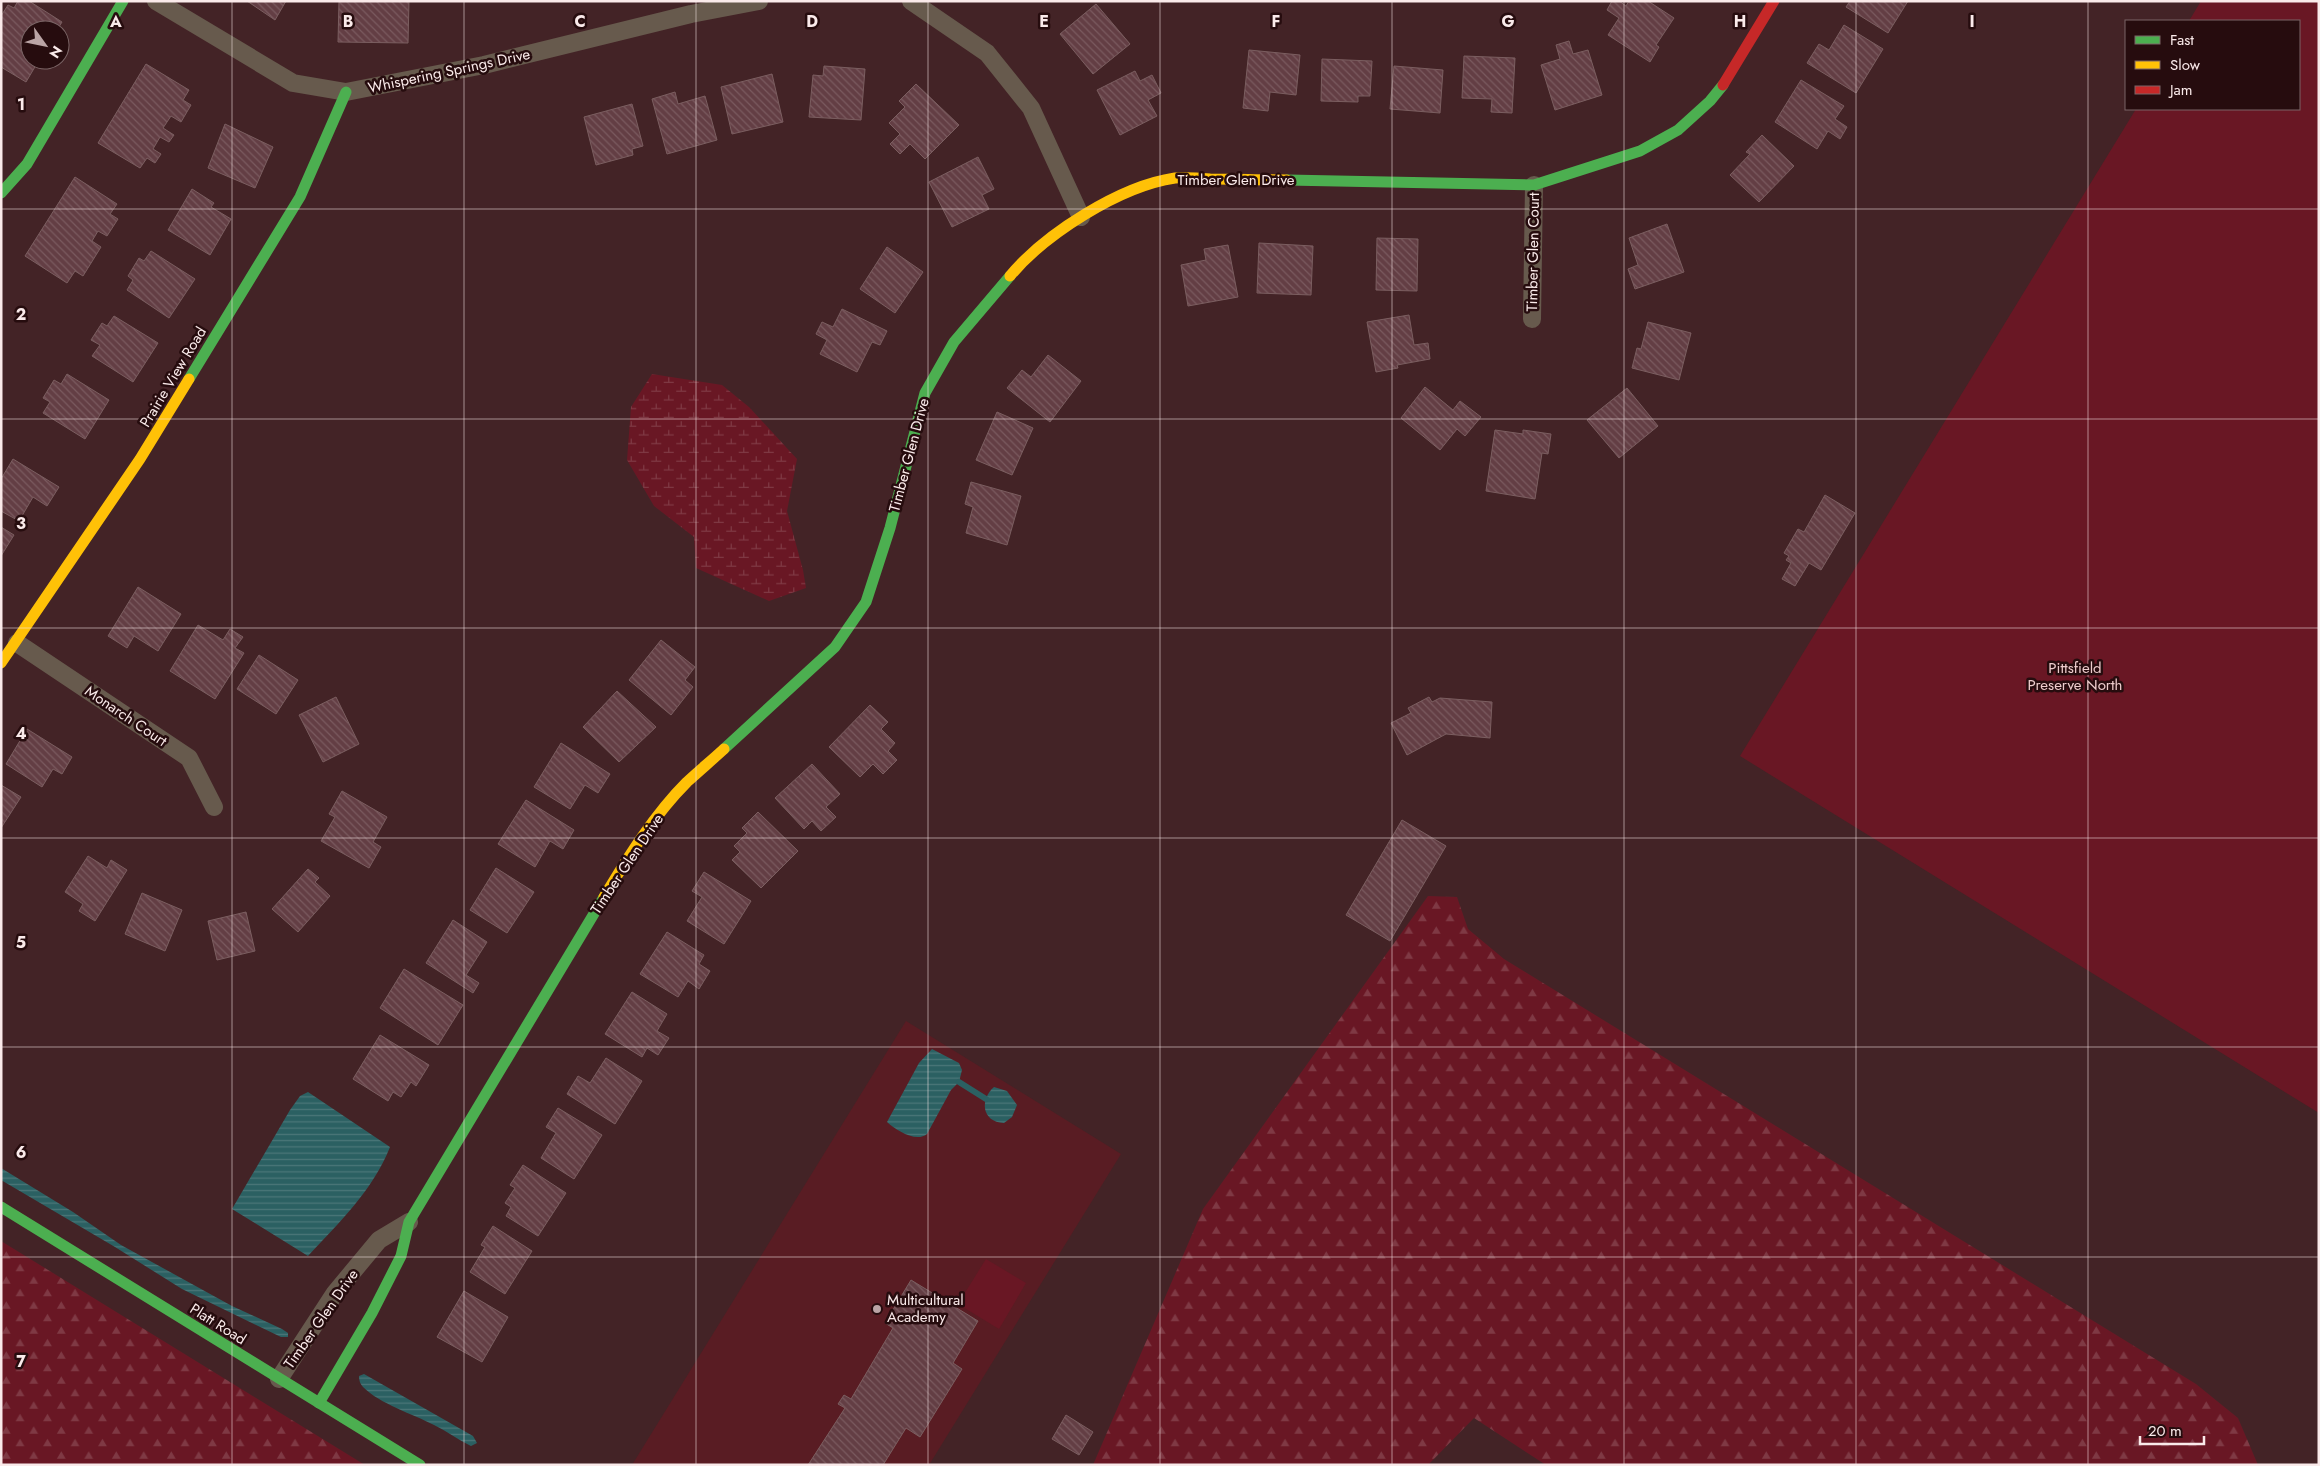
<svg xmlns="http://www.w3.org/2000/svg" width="2320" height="1466" font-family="Jost,sans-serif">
<defs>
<pattern id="forest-firs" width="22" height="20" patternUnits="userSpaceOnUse" patternTransform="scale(1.25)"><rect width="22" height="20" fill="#691724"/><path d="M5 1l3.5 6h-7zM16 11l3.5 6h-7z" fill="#7f3944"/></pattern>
<pattern id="wetland-marsh" width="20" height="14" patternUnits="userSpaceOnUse" patternTransform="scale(1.25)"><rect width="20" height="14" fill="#691724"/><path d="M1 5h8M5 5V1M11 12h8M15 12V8" fill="none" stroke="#7f3944"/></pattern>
<pattern id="water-rules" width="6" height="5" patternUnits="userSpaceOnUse" patternTransform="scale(1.25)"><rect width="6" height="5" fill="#2b6062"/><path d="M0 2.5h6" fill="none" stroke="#4b7779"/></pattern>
<pattern id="building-back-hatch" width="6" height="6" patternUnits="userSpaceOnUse" patternTransform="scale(1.25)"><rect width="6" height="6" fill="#633e44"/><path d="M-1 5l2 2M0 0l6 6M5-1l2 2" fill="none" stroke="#7a5a5f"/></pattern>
</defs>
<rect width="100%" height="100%" fill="#432326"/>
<polygon fill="#591c23" points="906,1021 1121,1154 929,1465 632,1465"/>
<g fill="url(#forest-firs)">
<polygon points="1428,896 1457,897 1468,929 1504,959 2196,1384 2238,1418 2258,1465 1546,1465 1474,1418 1428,1465 1093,1465 1203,1209"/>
<polygon points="1,1241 365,1465 1,1465"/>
</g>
<polygon fill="url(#wetland-marsh)" points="652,374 722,385 749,407 797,459 787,511 803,570 806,588 769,601 696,568 694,537 654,506 627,460 631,407"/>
<g fill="#691724">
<polygon points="2201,1 2319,1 2319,1113 1740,756 2136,109 2299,109 2299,21 2189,21"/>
<polygon points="986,1259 1026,1283 999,1329 958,1304"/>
</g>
<g fill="url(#water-rules)">
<path d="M 932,1049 L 959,1063 L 962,1070 L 959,1082 L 951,1090 L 927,1134 C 916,1143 896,1130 887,1122 L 919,1063 Z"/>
<path d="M 994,1087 L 1007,1091 L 1017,1105 L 1012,1117 L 1004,1123 C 981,1122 980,1099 994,1087 Z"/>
<path d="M 308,1092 L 390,1147 C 373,1190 339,1223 308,1256 L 232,1209 L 290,1110 L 300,1096 Z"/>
<polygon points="1,1168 73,1212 121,1245 232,1306 282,1329 288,1333 288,1337 281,1337 182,1289 115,1247 1,1180"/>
<path d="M 364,1374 L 473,1436 L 477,1443 L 471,1446 C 458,1440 447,1431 434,1425 C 413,1414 380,1404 363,1387 C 360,1384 359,1380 359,1376 Z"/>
</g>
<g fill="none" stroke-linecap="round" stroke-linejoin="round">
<polyline stroke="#2b6062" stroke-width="6" points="959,1082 986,1099"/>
</g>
<g fill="url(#building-back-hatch)" stroke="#7b5e60">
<polygon points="18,1 29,1 62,22 57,30 30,30 30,60 39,60 26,82 1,67 1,16 8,5 14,8"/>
<polygon points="247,1 286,1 275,20"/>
<polygon points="339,1 409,1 408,43 338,42"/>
<polygon points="1612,1 1619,1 1626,6 1629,1 1648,1 1674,18 1656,45 1659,47 1650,62 1608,35 1619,18 1607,10"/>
<polygon points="1850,1 1908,1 1888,33 1846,7"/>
<polygon points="1096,4 1130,44 1093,74 1060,34"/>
<polygon points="1844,25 1883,49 1856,93 1807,63 1819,44 1829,50"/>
<polygon points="1569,41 1573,54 1588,50 1602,95 1555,110 1541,65 1560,59 1556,45"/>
<polygon points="1249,50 1300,55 1296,95 1270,92 1268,111 1243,108"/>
<polygon points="1464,56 1515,58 1512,113 1491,112 1492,99 1462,98"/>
<polygon points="1322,59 1372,61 1370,96 1358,96 1358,102 1321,101"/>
<polygon points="146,64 189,90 183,100 191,105 181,122 171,116 163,128 174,135 169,142 160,137 153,149 161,154 155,163 147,158 140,168 98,143"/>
<polygon points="824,66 865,69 861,120 809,117 813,75 823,76"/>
<polygon points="1394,66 1443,70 1440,113 1390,109"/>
<polygon points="1135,71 1140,81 1152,75 1161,93 1148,100 1157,116 1120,135 1097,90"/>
<polygon points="772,74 783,122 732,134 721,87"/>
<polygon points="1801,80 1844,106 1835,119 1847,127 1840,139 1828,131 1817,149 1775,122"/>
<polygon points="916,84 959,125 925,159 910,144 900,154 890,144 900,134 889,123 905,107 899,101"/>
<polygon points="675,92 678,104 705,96 717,140 667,154 652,99"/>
<polygon points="632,104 643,146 632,149 633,155 596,165 584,117"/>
<polygon points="225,124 273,147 255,188 208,168"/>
<polygon points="1762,135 1794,166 1759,202 1730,175 1750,154 1746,152"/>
<polygon points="978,157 994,189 982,195 989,209 952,227 929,182"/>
<polygon points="75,177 117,204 110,214 118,219 107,236 98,231 92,241 101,247 83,276 75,271 67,283 25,256"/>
<polygon points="192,189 214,203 211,207 231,219 210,255 168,230"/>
<polygon points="1667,224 1684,272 1635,289 1628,269 1638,265 1629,238"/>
<polygon points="1377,238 1418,239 1417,291 1376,290"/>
<polygon points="1259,243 1313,246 1311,295 1257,293"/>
<polygon points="1228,245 1238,297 1188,306 1181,265 1206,260 1204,249"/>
<polygon points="887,247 923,272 895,313 860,289"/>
<polygon points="151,251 195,279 169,318 127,290 133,280 128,276 139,258 144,261"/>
<polygon points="842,309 887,331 880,345 872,342 857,372 820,354 827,340 816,334 822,322 833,327"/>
<polygon points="1409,315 1414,345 1428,343 1430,359 1397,365 1398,368 1376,372 1367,322"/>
<polygon points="114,316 158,343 133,382 92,356 100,345 91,340 102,323 107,326"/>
<polygon points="1648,322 1691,333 1679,380 1632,368 1637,348 1641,349"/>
<polygon points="1048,355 1081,381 1050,422 1007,388 1022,370 1031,377"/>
<polygon points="67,374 109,400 85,439 43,413 50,402 43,398 54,380 61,384"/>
<polygon points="1425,387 1453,410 1460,401 1481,417 1465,436 1457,429 1440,450 1401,418"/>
<polygon points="1627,388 1658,426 1619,458 1587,420"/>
<polygon points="997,412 1033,428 1012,475 976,460"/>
<polygon points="1495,430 1523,434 1523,430 1551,434 1548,454 1542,453 1535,499 1486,491"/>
<polygon points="13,459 59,487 47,506 33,497 19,521 1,511 1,479"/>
<polygon points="971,482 1021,496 1007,545 966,533 973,507 965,504"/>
<polygon points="1825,495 1855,513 1821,570 1809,563 1795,586 1782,579 1791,563 1786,560 1789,556 1784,553 1798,529 1804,532"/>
<polygon points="1,527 14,535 1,556"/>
<polygon points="138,587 181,614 158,651 134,636 127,648 108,636"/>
<polygon points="198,625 223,640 230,629 243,637 235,648 244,653 215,699 170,671"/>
<polygon points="661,640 695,667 685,680 693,687 671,715 629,680"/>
<polygon points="259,655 298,680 276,714 237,689"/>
<polygon points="617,691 656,727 619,762 583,727"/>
<polygon points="336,697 359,744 323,762 299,715"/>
<polygon points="1429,697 1432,702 1440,698 1492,702 1490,738 1446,734 1407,755 1391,723 1411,713 1408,708"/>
<polygon points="870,705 888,722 881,729 895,743 888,751 897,760 883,774 873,764 860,777 829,747"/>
<polygon points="27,729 72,757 62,774 53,769 42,787 6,764"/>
<polygon points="561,743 610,774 598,793 585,785 570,809 534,787"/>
<polygon points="812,764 840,794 826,807 836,817 821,831 812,821 804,829 775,798"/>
<polygon points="1,785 21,797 1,828"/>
<polygon points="342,791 387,817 373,842 381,847 369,868 321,841 335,817 329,814"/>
<polygon points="526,800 574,830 563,849 550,841 535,867 498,844"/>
<polygon points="758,812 798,851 761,888 732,860 740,852 734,846 747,833 742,828"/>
<polygon points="1402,820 1446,846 1390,941 1346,915"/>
<polygon points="88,856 107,868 111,860 127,870 95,921 79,911 83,904 65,892"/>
<polygon points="496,868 534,892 507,933 470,910"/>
<polygon points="308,869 319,878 315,882 330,896 298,932 272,909"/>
<polygon points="704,872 751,901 724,944 687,921 702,897 692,891"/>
<polygon points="142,893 182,910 165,951 125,934"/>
<polygon points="246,912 255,951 217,960 208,921"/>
<polygon points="453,920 487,942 466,975 479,983 473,993 426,963"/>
<polygon points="667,932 704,955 699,964 710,971 699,989 688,981 678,997 640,974"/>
<polygon points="404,969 463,1005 438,1045 380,1008"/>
<polygon points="632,992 667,1014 657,1031 669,1038 658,1055 647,1048 642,1057 605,1034"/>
<polygon points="380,1035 429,1065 416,1086 411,1082 401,1097 393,1092 388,1101 353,1079"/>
<polygon points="606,1058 642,1081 615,1124 567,1094 578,1076 590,1083"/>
<polygon points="558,1108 602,1135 574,1179 541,1158 556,1133 546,1127"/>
<polygon points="523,1165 566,1193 538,1236 506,1216 511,1207 505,1203 515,1188 510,1185"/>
<polygon points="493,1226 532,1251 505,1294 470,1272 485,1247 481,1245"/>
<polygon points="911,1280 978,1321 953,1363 962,1369 920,1437 906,1428 883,1465 808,1465 845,1408 838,1404 844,1395 851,1399 893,1328 885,1323"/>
<polygon points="464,1291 508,1317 482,1362 437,1337"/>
<polygon points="1066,1415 1093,1432 1079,1455 1052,1439"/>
</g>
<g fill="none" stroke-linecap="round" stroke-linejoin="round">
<g stroke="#675a4d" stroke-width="18">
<polyline points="156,1 293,83 346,92 484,65 691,14 759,1"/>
<polyline points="911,1 987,53 1031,108 1081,217"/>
<polyline points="1532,319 1534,185"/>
<polyline points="17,643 189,758 214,807"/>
<polyline points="279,1379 335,1293 379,1240 409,1222"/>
</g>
<g stroke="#4caf50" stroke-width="11">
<polyline points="1287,180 1534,185 1640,151 1678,130 1710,101 1723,85"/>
<polyline points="1,193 27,164 123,1"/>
<polyline points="189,379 300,197 346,92"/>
<polyline points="724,749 835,647 866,602 890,528 925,393 954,342 1010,276"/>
<polyline points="1,1207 420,1465"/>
<polyline points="319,1403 372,1313 401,1256 409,1222 604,897"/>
</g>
<g stroke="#ffc107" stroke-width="11">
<path d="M 1010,276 C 1045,234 1120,186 1175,178 C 1186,177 1199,178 1210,179 C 1235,179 1261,180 1287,180"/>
<polyline points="1,663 140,459 189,379"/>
<path d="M 604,897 C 628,857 654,815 687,782 C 699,771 712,760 724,749"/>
</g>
<polyline stroke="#c62828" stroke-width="11" points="1723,85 1774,1"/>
</g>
<path fill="none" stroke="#faeaea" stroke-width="1" stroke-opacity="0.55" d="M 232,1 L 232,1465M 464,1 L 464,1465M 696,1 L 696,1465M 928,1 L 928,1465M 1160,1 L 1160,1465M 1392,1 L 1392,1465M 1624,1 L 1624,1465M 1856,1 L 1856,1465M 2088,1 L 2088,1465M 1,209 L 2319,209M 1,419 L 2319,419M 1,628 L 2319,628M 1,838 L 2319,838M 1,1047 L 2319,1047M 1,1257 L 2319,1257"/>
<circle fill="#baa4a5" stroke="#260c0e" stroke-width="2" cx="877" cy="1309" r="5"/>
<g text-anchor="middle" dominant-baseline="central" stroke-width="5" stroke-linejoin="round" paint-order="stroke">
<g font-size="15" fill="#faeaea" stroke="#260c0e">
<text transform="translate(449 71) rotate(-12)">Whispering Springs Drive</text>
<text x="1236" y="180">Timber Glen Drive</text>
<text transform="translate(1533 252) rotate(-89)">Timber Glen Court</text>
<text transform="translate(173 377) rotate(-59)">Prairie View Road</text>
<text transform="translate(909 455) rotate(-75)">Timber Glen Drive</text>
<text transform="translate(126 716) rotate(34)">Monarch Court</text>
<text transform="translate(627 864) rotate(-56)">Timber Glen Drive</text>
<text transform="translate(321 1319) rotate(-55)">Timber Glen Drive</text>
<text transform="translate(218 1324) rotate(32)">Platt Road</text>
</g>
<g font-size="15" fill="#eecdcd" stroke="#260c0e">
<text x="2075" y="668">Pittsfield<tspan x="2075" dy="17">Preserve North</tspan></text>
</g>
<g font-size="15" fill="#faeaea" stroke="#260c0e" text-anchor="start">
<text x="887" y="1300">Multicultural<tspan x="887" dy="17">Academy</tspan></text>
</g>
</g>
<g font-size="16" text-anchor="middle" font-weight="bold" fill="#faeaea" stroke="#260c0e" stroke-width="5" stroke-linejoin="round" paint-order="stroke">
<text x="116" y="27">A</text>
<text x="348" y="27">B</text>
<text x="580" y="27">C</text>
<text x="812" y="27">D</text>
<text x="1044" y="27">E</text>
<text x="1276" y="27">F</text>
<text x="1508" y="27">G</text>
<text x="1740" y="27">H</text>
<text x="1972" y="27">I</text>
<text x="21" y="110">1</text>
<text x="21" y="320">2</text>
<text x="21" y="529">3</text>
<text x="21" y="739">4</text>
<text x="21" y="948">5</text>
<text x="21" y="1158">6</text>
<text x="21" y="1367">7</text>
</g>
<rect width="2320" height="1466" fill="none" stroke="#faeaea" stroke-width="5"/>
<rect x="2125" y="20" width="175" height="90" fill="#260c0e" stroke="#7b6566"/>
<rect x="2135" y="36" width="25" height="8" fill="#4caf50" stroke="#7b6566"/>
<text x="2170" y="45" font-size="15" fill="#faeaea">Fast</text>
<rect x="2135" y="61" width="25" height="8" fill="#ffc107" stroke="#7b6566"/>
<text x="2170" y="70" font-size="15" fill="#faeaea">Slow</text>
<rect x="2135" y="86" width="25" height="8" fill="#c62828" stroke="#7b6566"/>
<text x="2170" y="95" font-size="15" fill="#faeaea">Jam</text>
<g transform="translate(45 45) rotate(123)"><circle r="24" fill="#260c0e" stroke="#7b6566"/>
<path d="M0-4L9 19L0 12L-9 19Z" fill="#baa4a5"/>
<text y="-8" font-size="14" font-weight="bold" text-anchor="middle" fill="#faeaea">N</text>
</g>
<path d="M2140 1436v8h64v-8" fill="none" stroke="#faeaea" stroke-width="2.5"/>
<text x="2148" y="1436" font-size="15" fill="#faeaea" stroke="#260c0e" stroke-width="4" paint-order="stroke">20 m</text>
</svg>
